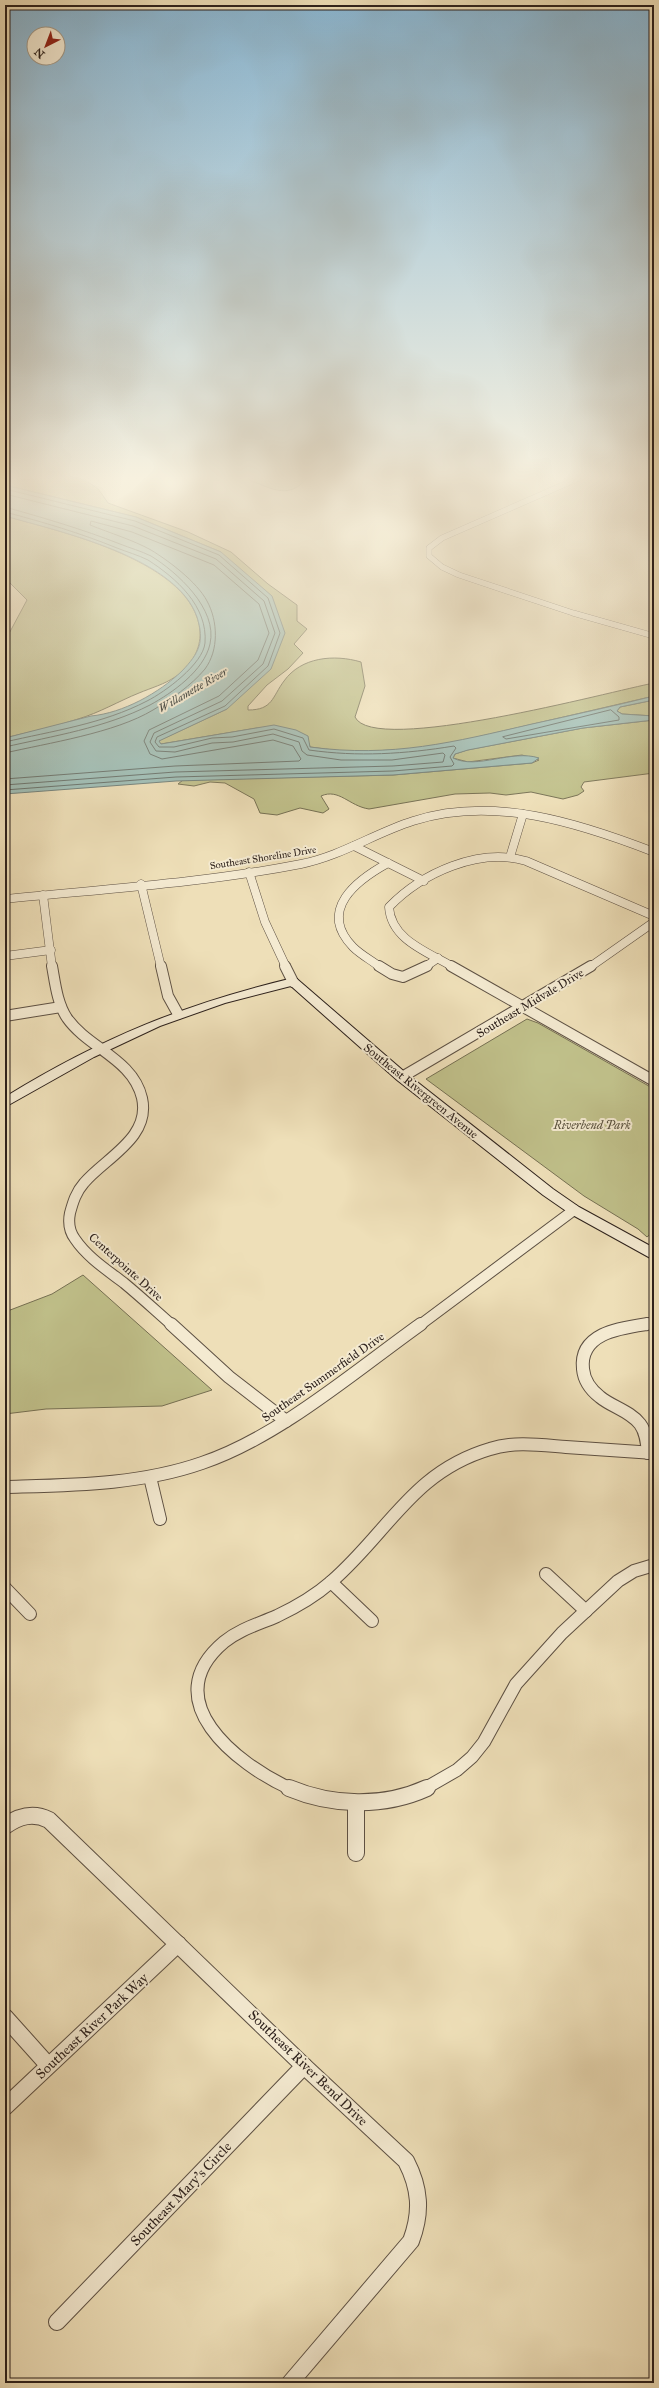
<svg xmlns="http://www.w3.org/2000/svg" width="659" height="2388" font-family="'IM FELL Great Primer',serif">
<rect width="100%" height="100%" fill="#eedfb8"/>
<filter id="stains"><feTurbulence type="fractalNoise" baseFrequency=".005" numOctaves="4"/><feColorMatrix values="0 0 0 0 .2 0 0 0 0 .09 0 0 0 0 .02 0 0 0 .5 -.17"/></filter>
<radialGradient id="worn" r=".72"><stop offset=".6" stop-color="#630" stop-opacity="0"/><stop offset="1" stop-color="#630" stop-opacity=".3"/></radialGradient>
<g fill="#c0c08a" stroke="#767053">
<path d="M 29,475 L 84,475 L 86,480 L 99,490 L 108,503 L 188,532 L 231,552 L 268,584 L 297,605 L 297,621 L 307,629 L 294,644 L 303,653 L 288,669 L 267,685 L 248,706 L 248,710 C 273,710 272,697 284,681 C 301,657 334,654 361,662 L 365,686 L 355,717 C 373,756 612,691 654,683 L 654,696 L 460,741 L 415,749 L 348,752 L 310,747 L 309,743 L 257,728 L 161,744 L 158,741 L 227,709 L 221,552 L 136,517 L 5,485 L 5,478 L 35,480 L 36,478 Z"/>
<path d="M 256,475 L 309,475 C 291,501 273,489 249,480 Z"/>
<path d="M 5,516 C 59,531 196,562 200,632 C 201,649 191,667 175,677 C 165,684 151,688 139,693 C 119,701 99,713 78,719 C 55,727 29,732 5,738 L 5,641 L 27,600 L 5,578 Z"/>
<polygon points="654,700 654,716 622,714 617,711 620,707"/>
<path d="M 654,720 L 654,773 L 584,782 L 581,787 L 584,791 L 578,795 L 563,799 L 531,792 L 506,795 L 490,793 L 455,794 L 369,809 C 349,806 339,788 321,796 L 329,809 L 323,813 L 300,808 L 277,815 L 260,813 L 254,799 L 225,783 L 210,782 L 194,786 L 178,784 L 183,780 L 393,775 L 532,763 L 539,760 L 522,755 L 468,762 L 453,758 L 455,754 L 467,750 L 583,728 Z"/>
<polygon points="527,1019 538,1023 654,1089 654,1231 647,1237 638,1229 584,1196 426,1079"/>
<polygon points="83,1275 212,1390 162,1406 46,1409 5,1414 5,1312 52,1294"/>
</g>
<path fill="#9bbcb5" stroke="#6f7e78" d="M 5,485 L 136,517 L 221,552 L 272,596 L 285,633 L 271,669 L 227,709 L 159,741 L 161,744 L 274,725 L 296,730 L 308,736 L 310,747 C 392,758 454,742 532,724 C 573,715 614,706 654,696 L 654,700 L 620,707 L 617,711 L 622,714 L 654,716 L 654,720 L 583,728 L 468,750 L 455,754 L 453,758 C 477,770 512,749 539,758 L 532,763 L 393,775 L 176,781 L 5,794 L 5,738 L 91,716 C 123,713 159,693 182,671 C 199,653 205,642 197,617 C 176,557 61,532 5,516 Z"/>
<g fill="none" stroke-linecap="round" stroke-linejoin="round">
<g stroke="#646e68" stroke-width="1">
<path d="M 5,489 L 135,521 L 219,555 L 268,598 L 280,633 L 268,666 L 225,706 L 157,737 L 155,742 L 159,747 L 174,747 L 212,738 L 232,737 L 274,729 L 303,738 L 309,750 C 358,757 405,754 454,746 L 456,748 L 450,757 L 454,764 L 452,766 L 393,771 L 176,777 L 5,790"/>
<polyline points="5,494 133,526 216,559 264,601 275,633 263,664 222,701 154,733 150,742 156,751 175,752 212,743 233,742 273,734 299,742 302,751 307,755 341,760 392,760 443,753 445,755 443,762 393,766 175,772 5,785"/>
<path d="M 5,507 C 44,518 82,529 120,544 C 130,548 141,551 151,556 C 177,572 218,609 210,644 C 204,671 172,693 150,705 C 105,728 53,736 5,747"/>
<path d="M 5,512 C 43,522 80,533 117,548 C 127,552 138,555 148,560 C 176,578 208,606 205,643 C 203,664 165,692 147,701 C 103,724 52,731 5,742"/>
<polygon points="611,710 619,717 619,720 506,739 503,737"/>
<path d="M 5,753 C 48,743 115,733 153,710 C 170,700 192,685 205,669 C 219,650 218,621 207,601 C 197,582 169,561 151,550 C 133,540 110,533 90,525 L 91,521 L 132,532 L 214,565 L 259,604 L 269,633 L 258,660 L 219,696 L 149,730 L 144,741 L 150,754 L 162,759 L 273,740 L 293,746 L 301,759 L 299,761 L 175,766 L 5,779"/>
</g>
<g stroke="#5d5043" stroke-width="6">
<polyline id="street-far4" points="586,475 442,538 429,548 429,556 442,567 459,575 573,613 654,636"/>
</g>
<g stroke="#5d5043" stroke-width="9">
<g id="street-far3">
<polyline points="354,846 424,881"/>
<polyline points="510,857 523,814"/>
<polyline points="249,872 265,922 286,967"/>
<polyline points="141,884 161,967"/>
<polyline points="43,895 52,967"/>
<path d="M 5,899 C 104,889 204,883 301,864 C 341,856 375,833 413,821 C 493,795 579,823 654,852"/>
<polyline points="5,956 51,950"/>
<path d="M 380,967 C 371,960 361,955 353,947 C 317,910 357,880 388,863"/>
<polyline points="425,967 438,958"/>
<path d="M 453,967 C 428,952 391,940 389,907 C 422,873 479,847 526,861 L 654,916"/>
<polyline points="590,967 654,922"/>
</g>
</g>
<g stroke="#5d5043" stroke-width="12">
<g id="street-far2">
<path d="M 52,966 C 55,982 57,1003 67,1018 C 88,1048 133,1059 142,1098 C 151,1138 105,1158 84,1183 C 76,1192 73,1202 70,1213 C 68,1223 69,1231 75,1239 C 87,1257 107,1270 124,1283 C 141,1297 156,1311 172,1325"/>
<polyline points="161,966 168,996 178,1014"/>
<polyline points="285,966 293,982"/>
<polyline points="379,966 392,974 403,977 427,966"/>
<polyline points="451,966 654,1081"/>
<polyline points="5,1016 61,1007"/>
<polyline points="402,1077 591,966"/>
<polyline points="420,1325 574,1210"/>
<polyline points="640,1325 654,1323"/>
</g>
</g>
<g stroke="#5d5043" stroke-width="14">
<g id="street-far1">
<polyline points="171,1324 229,1377 286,1421"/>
<path d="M 647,1324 C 620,1328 579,1333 583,1369 C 584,1380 591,1390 600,1397 C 612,1407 630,1411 640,1424 C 646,1432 647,1443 648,1453"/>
<polyline points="150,1477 160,1519"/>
<path d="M 5,1487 C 71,1485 139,1485 202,1463 C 279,1437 355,1371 421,1324"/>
<polyline points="546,1574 586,1611"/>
<polyline points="331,1582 372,1621"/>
<polyline points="5,1588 30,1614"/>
<path d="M 291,1789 C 236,1764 155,1700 224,1642 C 240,1629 259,1624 277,1616 C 296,1607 315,1596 331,1582 C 388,1533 412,1472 490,1449 C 514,1441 541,1445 566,1447 C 596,1449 625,1451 654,1453"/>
<polyline points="424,1789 457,1770 472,1757 484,1742 516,1684 562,1633 618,1581 634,1571 654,1565"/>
</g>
</g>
<g stroke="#5d5043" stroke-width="18">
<g id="street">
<path d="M 289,1788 C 332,1806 383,1808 427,1788"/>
<polyline points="356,1803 356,1853"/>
<path d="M 5,1826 C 19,1816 33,1812 49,1820 L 304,2066 L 406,2161 C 420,2188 422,2212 411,2241 L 290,2383"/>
<polyline points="5,2017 48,2065"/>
<polyline points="5,2107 178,1944"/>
<polyline points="57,2322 304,2066"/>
</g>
</g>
<g stroke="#2d211c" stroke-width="2">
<path id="secondary" d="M 293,978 L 297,979 L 407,1074 L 553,1189 L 579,1207 L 654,1248 L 654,1260 L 569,1213 L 543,1195 L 397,1080 L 291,986 L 225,1003 L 160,1026 L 94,1057 L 5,1107 L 5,1097 C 101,1038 184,1004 293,978 Z"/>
</g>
<use href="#street-far4" stroke="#f4ead1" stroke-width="5.5"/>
<use href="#street-far3" stroke="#f4ead1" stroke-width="8"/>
<use href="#street-far2" stroke="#f4ead1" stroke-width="10"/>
<use href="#street-far1" stroke="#f4ead1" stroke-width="12"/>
<use href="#street" stroke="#f4ead1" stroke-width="16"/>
<use href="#secondary" fill="#f4ead1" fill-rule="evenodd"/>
</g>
<linearGradient id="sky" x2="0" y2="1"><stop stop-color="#89b7d4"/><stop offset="0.59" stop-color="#f7f1df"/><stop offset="1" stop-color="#f7f1df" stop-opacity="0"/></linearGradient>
<rect width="659" height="810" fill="url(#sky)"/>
<g text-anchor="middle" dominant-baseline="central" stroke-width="4" stroke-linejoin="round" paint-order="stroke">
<g font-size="10" fill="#2d211c" stroke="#f4ead1">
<text transform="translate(263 858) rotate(-9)">Southeast Shoreline Drive</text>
</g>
<g font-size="11" font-style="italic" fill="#4e504a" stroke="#f4ead1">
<text transform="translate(193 690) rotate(-30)">Willamette River</text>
</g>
<g font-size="12" fill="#2d211c" stroke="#f4ead1">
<text transform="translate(530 1003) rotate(-31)">Southeast Midvale Drive</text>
<text transform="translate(421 1091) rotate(39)">Southeast Rivergreen Avenue</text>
<text transform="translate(126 1267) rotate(42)">Centerpointe Drive</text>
<text transform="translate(323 1377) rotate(-35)">Southeast Summerfield Drive</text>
</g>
<g font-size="12" font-style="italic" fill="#59513d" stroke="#f4ead1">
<text x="592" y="1125">Riverbend Park</text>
</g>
<g font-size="14" fill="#2d211c" stroke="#f4ead1">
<text transform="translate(92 2026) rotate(-43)">Southeast River Park Way</text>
<text transform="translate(308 2068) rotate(44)">Southeast River Bend Drive</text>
<text transform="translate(181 2194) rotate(-46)">Southeast Mary's Circle</text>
</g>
</g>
<rect width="659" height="2388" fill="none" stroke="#eedfb8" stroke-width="20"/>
<rect x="6" y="6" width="647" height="2376" fill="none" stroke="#2d211c" stroke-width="2"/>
<rect x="10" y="10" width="639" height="2368" fill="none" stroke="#2d211c"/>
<g transform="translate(46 46) rotate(222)"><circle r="19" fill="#f4ead1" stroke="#a49a89"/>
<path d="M0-3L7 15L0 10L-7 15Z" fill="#8f2418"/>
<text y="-6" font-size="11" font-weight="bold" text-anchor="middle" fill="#2d211c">N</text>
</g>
<rect width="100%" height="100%" filter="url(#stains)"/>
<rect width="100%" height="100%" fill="url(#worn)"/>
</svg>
